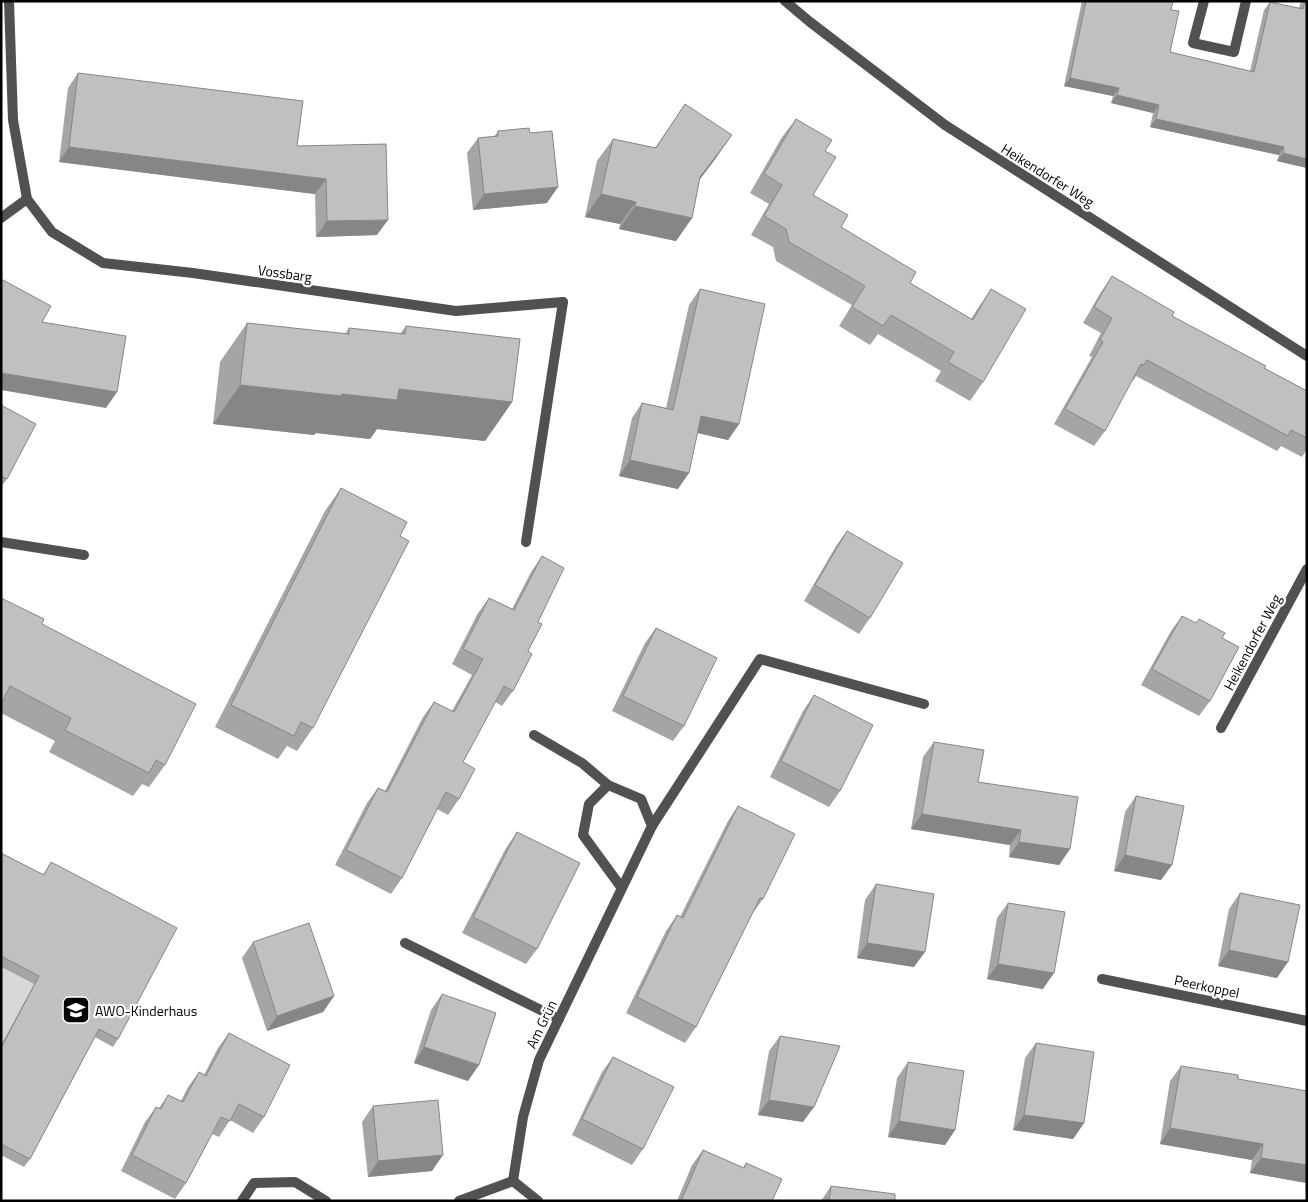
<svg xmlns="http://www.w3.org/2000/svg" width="1308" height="1202" font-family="'Titillium Web',sans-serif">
<rect width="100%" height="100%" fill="#fff"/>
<polygon fill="#d8d8d8" points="1,967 34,984 1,1045"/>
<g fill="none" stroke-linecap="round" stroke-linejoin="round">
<g stroke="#515151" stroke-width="10">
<polyline points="526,542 563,302"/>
<polyline points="1221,728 1307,569"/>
<polyline points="534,735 582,763 608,785"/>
<polyline points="652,826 760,659 924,704"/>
<polyline points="405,943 559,1019"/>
</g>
<polyline stroke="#515151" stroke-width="10" points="1204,1 1193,43 1234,52 1246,1"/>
<g stroke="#515151" stroke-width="10">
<polyline points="9,1 13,120 27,199 52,232 103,263 193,273 456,311 563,302"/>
<polyline points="1,218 27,199"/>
<polyline points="1,542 84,555"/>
<polyline points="1102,979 1307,1021"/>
<polyline points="242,1201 254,1183 295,1182 326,1201"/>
<polyline points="459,1201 513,1181"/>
<polyline points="538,1201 513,1181 523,1117 539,1060 652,826 641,799 608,785 589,804 583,835 621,887"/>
</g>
<polyline stroke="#515151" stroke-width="10" points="785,1 810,22 945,125 1307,356"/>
</g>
<g fill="#a5a5a5">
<polygon points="1082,1 1173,1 1171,10 1170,52 1250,71 1264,10 1270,2 1299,8 1301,1 1307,1 1307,168 1277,161 1279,155 1150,127 1153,113 1111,103 1113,96 1064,86"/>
<polygon points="78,73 297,146 377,235 316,237 315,194 59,162 68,88"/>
<polygon points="685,104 716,158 700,179 692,218 676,241 619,229 620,224 585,217 597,161 613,139 655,148"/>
<polygon points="796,119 825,151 813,195 841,227 910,283 971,319 978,308 991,289 983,382 970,401 935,381 941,371 878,334 870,345 839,326 852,305 776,261 773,247 751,235 769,204 750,193 782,137"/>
<polygon points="498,131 530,133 547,203 473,210 467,153 478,138 494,137"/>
<polygon points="1112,276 1172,316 1264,368 1307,391 1307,449 1302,457 1281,446 1277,451 1136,376 1133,381 1132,380 1105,431 1094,446 1054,424 1092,357 1089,356 1101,333 1083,323 1101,292"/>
<polygon points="700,289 739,424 728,440 697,433 678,489 619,476 632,418 642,403 666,408 689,305"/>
<polygon points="247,323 345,334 349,328 400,334 406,326 512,402 485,441 377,429 370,439 316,433 314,435 213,424 220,362"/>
<polygon points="1,405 7,479 1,487"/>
<polygon points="341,488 313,728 297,751 287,746 278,759 215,727 325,511"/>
<polygon points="847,531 870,618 859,634 804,601 836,546"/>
<polygon points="542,556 538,622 528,651 513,691 502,706 495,702 463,762 459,799 448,815 437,809 402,878 391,894 335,865 367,803 378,788 385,791 423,717 434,702 452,711 472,675 452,664 478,613 489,598 512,609 531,572"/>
<polygon points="1,598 42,624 165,765 149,787 142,784 133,796 49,752 55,741 1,713"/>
<polygon points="1182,616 1210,701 1199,716 1141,685 1171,631"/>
<polygon points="656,628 684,726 673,741 612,711 645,643"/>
<polygon points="814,695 840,791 829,807 770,777 803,711"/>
<polygon points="934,742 978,782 1070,849 1059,865 1009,857 1010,845 911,829 923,757"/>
<polygon points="1136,796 1161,880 1114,871 1125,812"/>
<polygon points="738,806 763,899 752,914 696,1027 685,1043 626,1013 666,931 677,915 680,917 728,821"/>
<polygon points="517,832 537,949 526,964 462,933 506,848"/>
<polygon points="1,853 43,875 51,862 118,1039 113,1047 95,1037 30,1159 24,1167 1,1155 1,1045 34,984 1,967"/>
<polygon points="876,884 914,967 857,958 865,900"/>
<polygon points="1240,893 1277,978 1218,966 1229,909"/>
<polygon points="1008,903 1043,989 987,979 997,918"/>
<polygon points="253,942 334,996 323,1012 267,1031 242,958"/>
<polygon points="442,994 468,1081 414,1063 431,1010"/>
<polygon points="229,1033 264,1117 253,1133 230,1120 219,1137 212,1134 186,1183 175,1199 121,1171 145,1122 156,1107 159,1108 168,1095 181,1101 188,1087 199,1072 204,1075 218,1048"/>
<polygon points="780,1036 803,1122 758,1115 769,1051"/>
<polygon points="1036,1043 1084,1123 1073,1139 1013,1130 1025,1058"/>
<polygon points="613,1057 643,1149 632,1165 572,1135 602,1072"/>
<polygon points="908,1062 955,1130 945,1145 888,1137 897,1078"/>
<polygon points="1181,1066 1238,1079 1307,1183 1250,1173 1252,1160 1160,1144 1170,1081"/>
<polygon points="373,1106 432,1171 368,1177 362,1122"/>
<polygon points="703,1150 743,1168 746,1163 772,1201 677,1201 692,1165"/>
<polygon points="831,1186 895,1201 821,1201"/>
</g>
<g fill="#868686">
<polygon points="1070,78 1119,88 1113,96 1064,86"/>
<polygon points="1117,95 1159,105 1153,113 1111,103"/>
<polygon points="1156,119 1284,147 1279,155 1150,127"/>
<polygon points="732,135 716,158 684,200 700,177"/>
<polygon points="69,147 326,179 315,194 59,162"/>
<polygon points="1283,153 1307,159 1307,168 1277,161"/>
<polygon points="558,187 547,203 473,210 484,194"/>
<polygon points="601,194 636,202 620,224 585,217"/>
<polygon points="635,206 692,218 676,241 619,229"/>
<polygon points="388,220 377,235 316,237 327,221"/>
<polygon points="1,373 117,392 106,408 1,390"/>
<polygon points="240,385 342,394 399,389 512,402 485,441 377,429 370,439 316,433 314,435 213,424"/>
<polygon points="701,416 739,424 728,440 690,431"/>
<polygon points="630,460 689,473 678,489 619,476"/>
<polygon points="922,814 1021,830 1010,845 911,829"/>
<polygon points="1019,842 1070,849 1059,865 1009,857"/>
<polygon points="1125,855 1172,865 1161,880 1114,871"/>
<polygon points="867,943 925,952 914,967 857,958"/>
<polygon points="1229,950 1288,962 1277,978 1218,966"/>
<polygon points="998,964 1054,973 1043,989 987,979"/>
<polygon points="334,996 323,1012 267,1031 277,1016"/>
<polygon points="424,1047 479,1065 468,1081 414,1063"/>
<polygon points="769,1100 814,1107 803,1122 758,1115"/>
<polygon points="1024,1115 1084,1123 1073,1139 1013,1130"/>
<polygon points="899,1121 955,1130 945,1145 888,1137"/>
<polygon points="1170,1128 1263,1144 1252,1160 1160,1144"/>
<polygon points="443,1155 432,1171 368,1177 378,1161"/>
<polygon points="1261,1158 1307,1165 1307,1183 1250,1173"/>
</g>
<g fill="#c0c0c0" stroke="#868686">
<polygon points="1086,1 1173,1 1171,10 1179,11 1170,52 1254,72 1270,2 1303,9 1305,1 1307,1 1307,159 1283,153 1284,147 1156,119 1159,105 1117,95 1119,88 1070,78"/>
<polygon points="78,73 303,101 297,146 386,144 388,220 327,221 326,179 69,147"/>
<polygon points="685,104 732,135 700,177 692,218 635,206 636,202 601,194 613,139 656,148"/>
<polygon points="796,119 832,140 825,151 836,157 813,195 848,215 841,227 916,272 910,283 973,320 991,289 1026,309 983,382 948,362 954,352 891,315 883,326 852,307 865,286 789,242 786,229 764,216 782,185 764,174"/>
<polygon points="529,128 530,133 552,131 558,187 484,194 478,138 498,136 498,131"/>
<polygon points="1112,276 1174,312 1172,316 1266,366 1264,368 1307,391 1307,438 1291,430 1288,436 1147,360 1144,365 1141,364 1105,431 1065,409 1103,342 1100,340 1112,318 1094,307"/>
<polygon points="1,279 51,306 42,322 126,336 117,392 1,373"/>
<polygon points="700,289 765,304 739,424 701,416 689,473 630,460 642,403 673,410"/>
<polygon points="247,323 349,334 349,328 405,334 406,326 520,339 512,402 399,389 397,400 342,394 341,396 240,385"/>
<polygon points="1,405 36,424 7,479 1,476"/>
<polygon points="341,488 407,522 400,536 409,541 313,728 301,722 294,736 231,705"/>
<polygon points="847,531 903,563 870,618 815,585"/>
<polygon points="542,556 564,568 538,622 542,624 528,651 532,654 513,691 504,686 463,762 475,769 459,799 446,792 402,878 346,850 378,788 387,792 434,702 454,712 483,659 463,649 489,598 514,610"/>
<polygon points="1,598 44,619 42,624 196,704 165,765 156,760 149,773 65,730 71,718 10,686 1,705"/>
<polygon points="1182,616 1196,623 1199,619 1225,633 1222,638 1239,647 1210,701 1152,669"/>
<polygon points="656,628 717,658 684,726 623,696"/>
<polygon points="814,695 873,725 840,791 781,761"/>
<polygon points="934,742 984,750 978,782 1078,797 1070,849 1019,842 1021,830 922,814"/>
<polygon points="1136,796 1184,806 1172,865 1125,855"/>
<polygon points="738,806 795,834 763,899 760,898 696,1027 637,997 677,915 683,918"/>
<polygon points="517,832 580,863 537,949 473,917"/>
<polygon points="1,853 44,875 51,862 177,928 118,1039 99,1029 30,1159 1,1144 1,1048 39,976 1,956"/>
<polygon points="876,884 934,894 925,952 867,943"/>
<polygon points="1240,893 1300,905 1288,962 1229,950"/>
<polygon points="1008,903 1065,912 1054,973 998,964"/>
<polygon points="309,923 334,996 277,1016 253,942"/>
<polygon points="442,994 496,1013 479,1065 424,1047"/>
<polygon points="229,1033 290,1065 264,1117 239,1104 230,1121 221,1117 186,1183 132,1155 156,1107 161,1109 168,1095 183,1102 199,1072 206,1076"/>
<polygon points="780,1036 840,1046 814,1107 769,1100"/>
<polygon points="1036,1043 1094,1052 1084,1123 1024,1115"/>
<polygon points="613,1057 674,1087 643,1149 582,1119"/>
<polygon points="908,1062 964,1071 955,1130 899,1121"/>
<polygon points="1181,1066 1238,1075 1238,1079 1307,1091 1307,1165 1261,1158 1263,1144 1170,1128"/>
<polygon points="438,1100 443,1155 378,1161 373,1106"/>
<polygon points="703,1150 744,1168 746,1163 782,1179 772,1201 681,1201"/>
<polygon points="831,1186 895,1194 895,1201 829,1201"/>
</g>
<defs>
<g id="school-square" transform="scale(1.4375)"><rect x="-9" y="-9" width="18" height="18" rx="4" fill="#000" stroke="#fff"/><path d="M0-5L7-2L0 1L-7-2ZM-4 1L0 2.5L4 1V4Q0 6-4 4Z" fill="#fff"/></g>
</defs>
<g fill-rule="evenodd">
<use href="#school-square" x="76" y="1010"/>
</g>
<g text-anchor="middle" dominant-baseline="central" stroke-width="4.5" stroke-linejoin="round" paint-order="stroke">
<g font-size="14" fill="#000" stroke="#fff">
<text transform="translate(1048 175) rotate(32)">Heikendorfer Weg</text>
<text transform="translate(285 273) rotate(8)">Vossbarg</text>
<text transform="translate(1252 642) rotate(-62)">Heikendorfer Weg</text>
<text transform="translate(1207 986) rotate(12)">Peerkoppel</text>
<text transform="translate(541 1024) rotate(-64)">Am Grün</text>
</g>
<g font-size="14" fill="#000" stroke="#fff" text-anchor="start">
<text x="95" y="1010">AWO-Kinderhaus</text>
</g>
</g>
<rect width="1308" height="1202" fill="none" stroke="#000000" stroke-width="5"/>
</svg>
